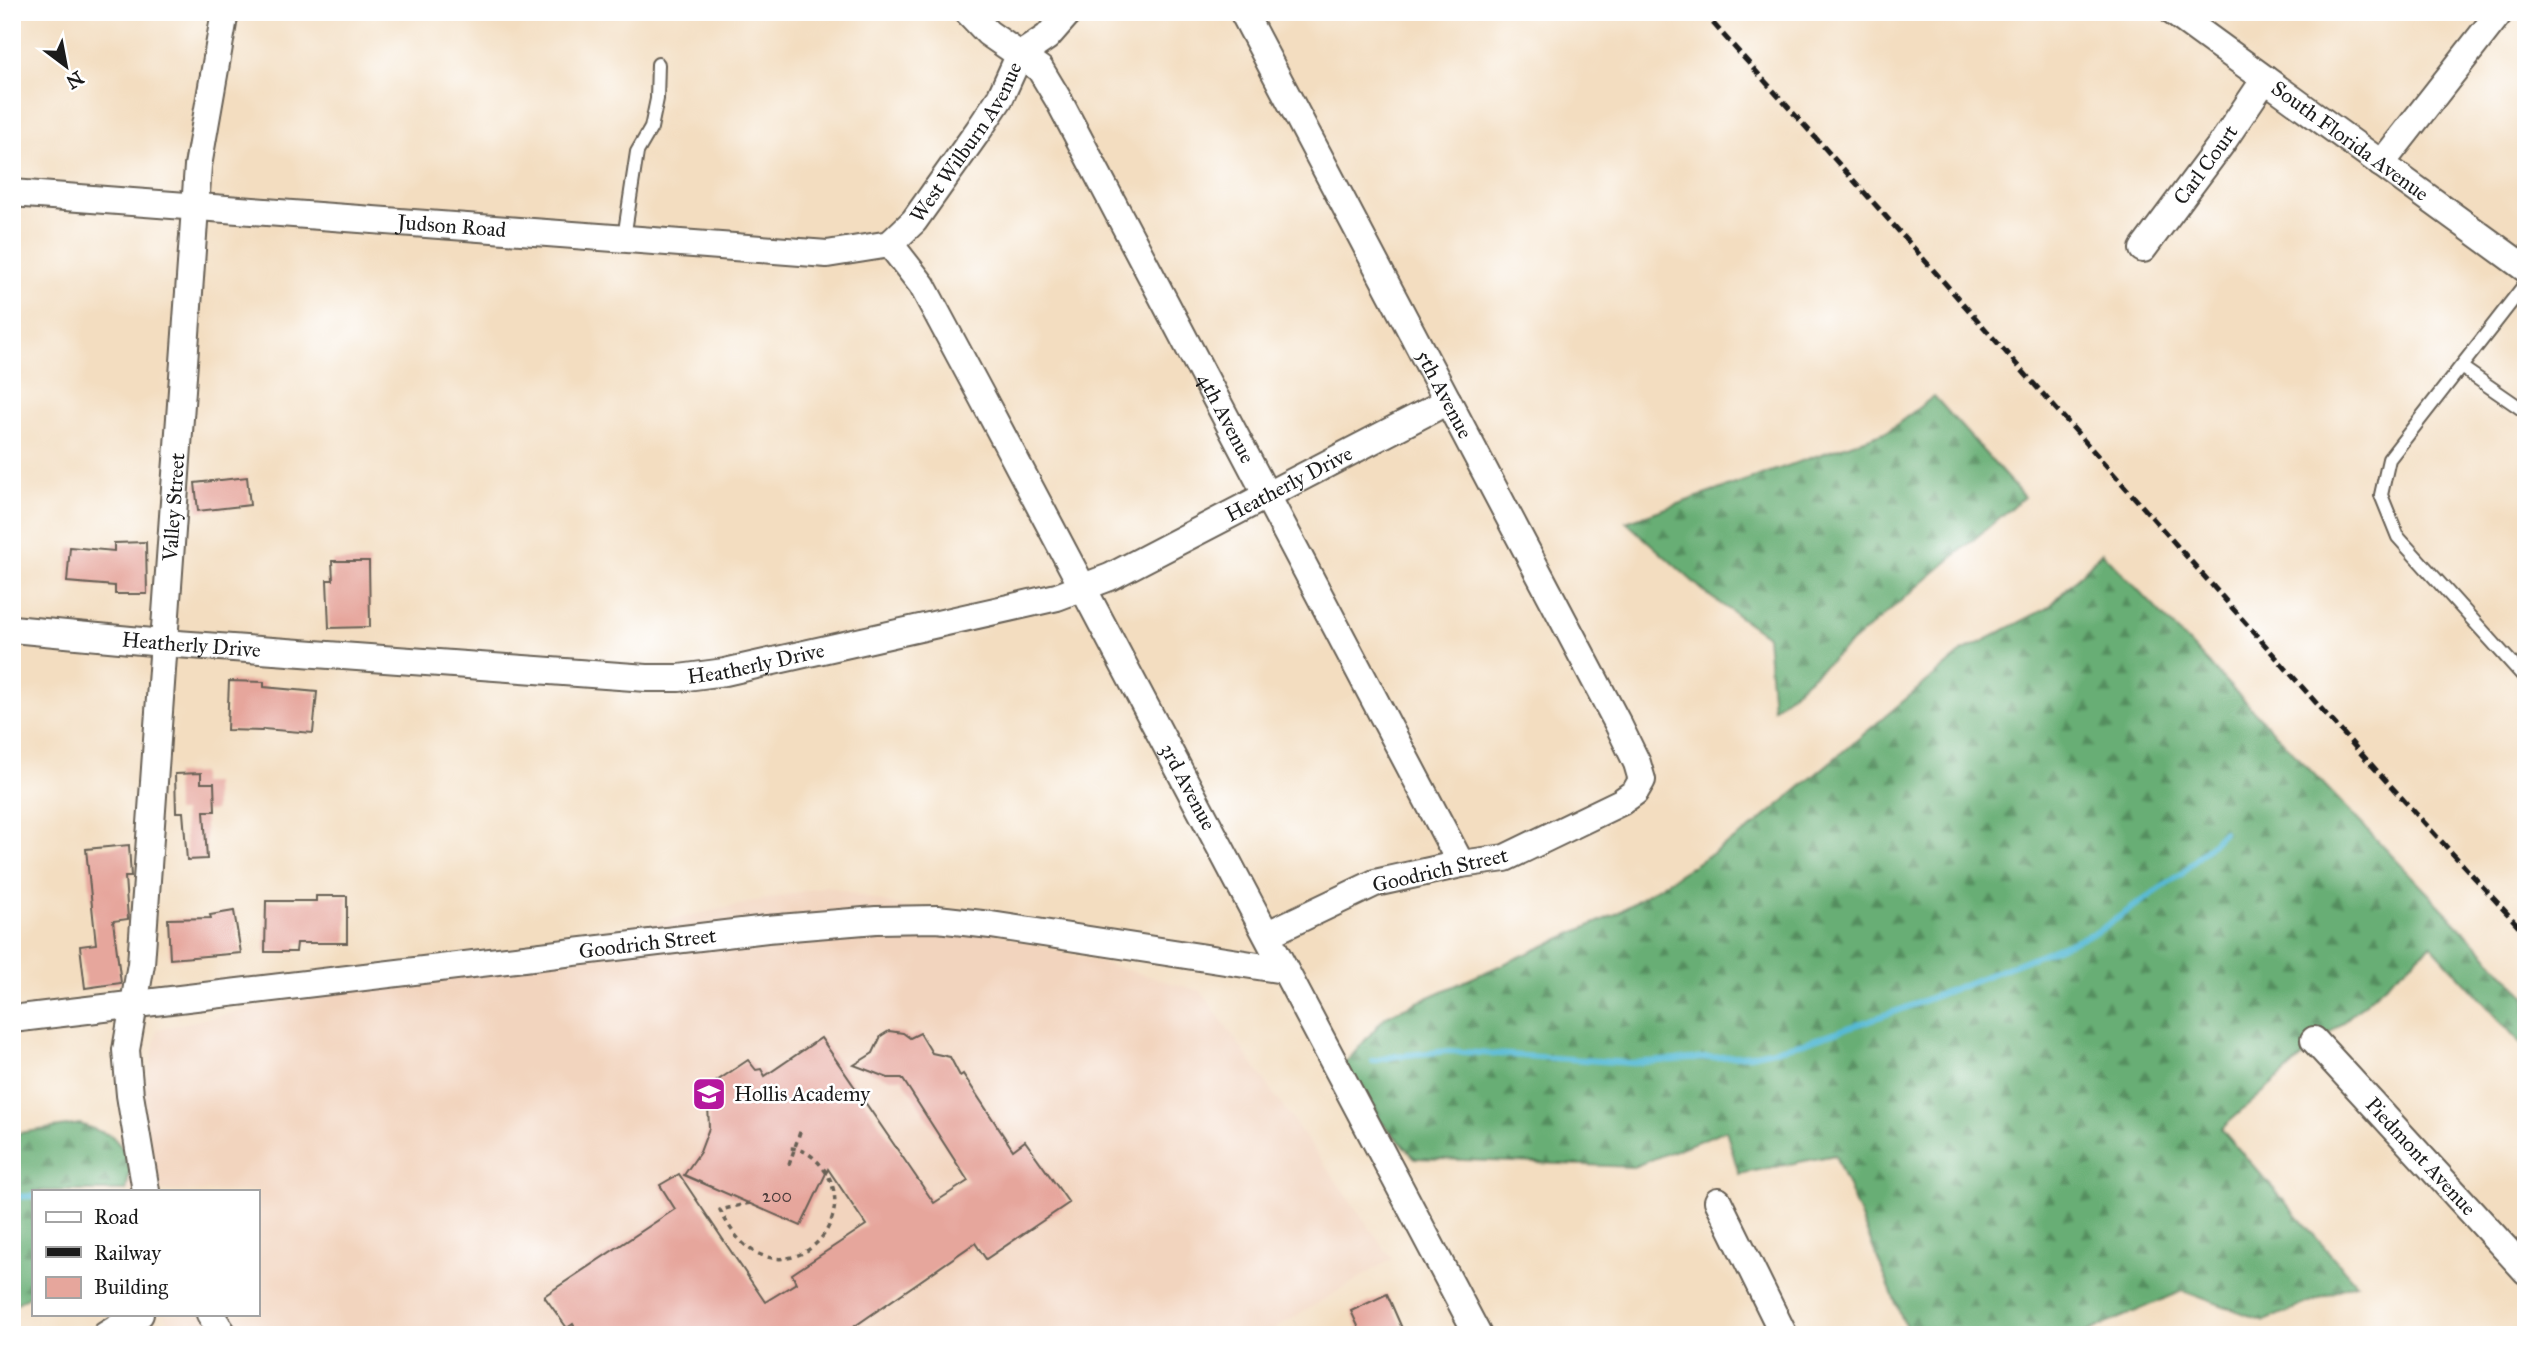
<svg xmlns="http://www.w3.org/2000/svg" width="2538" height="1347" font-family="'IM FELL Great Primer',serif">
<defs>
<pattern id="forest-firs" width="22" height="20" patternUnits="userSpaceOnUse" patternTransform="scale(1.75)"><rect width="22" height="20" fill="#67ae74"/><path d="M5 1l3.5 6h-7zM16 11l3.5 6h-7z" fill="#548d5e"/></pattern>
</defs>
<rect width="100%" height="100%" fill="#fff"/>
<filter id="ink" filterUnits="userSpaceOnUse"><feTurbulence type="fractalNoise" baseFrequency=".0143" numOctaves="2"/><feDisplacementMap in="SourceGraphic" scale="14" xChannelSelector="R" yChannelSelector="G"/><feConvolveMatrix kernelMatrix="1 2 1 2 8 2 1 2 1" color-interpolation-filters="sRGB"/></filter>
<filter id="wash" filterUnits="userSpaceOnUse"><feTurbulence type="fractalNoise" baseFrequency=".00686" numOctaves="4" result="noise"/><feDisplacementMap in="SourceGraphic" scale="28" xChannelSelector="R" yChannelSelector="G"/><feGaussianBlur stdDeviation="1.57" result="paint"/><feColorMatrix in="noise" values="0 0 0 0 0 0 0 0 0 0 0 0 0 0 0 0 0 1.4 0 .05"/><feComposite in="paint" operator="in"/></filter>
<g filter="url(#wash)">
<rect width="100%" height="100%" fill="#f3ddc0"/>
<polygon fill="#f2d4be" points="827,886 1201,991 1392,1259 1265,1335 178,1335 163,1314 257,1314 257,1191 126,1191 157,1029"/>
<g fill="url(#forest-firs)" stroke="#426548" stroke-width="2">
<polygon points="1934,396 2024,497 1773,709 1767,636 1708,595 1626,522 1888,431"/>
<polygon points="2102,552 2526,996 2526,1049 2431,945 2221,1129 2356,1283 2264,1321 2183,1291 2080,1335 1909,1335 1835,1155 1739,1174 1726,1130 1633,1167 1415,1158 1336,1074 1386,1016 1614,915 1749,830 1962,652 2049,607"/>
<polygon points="80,1124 112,1136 132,1159 126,1191 33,1191 33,1294 12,1306 12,1134"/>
</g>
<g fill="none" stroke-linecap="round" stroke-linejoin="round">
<g stroke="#56bad5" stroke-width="6">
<polyline points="1373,1061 1396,1056 1449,1051 1630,1063 1751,1055 1804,1043 1905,1008 2097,932 2183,873 2223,832"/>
<polyline points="12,1197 33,1196"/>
</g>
</g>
<g id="blocks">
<g fill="#e6a69c">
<polygon points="247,477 250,505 198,511 195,483"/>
<polygon points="146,542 147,594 115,594 115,586 67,582 70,547 114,551 114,543"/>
<polygon points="332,561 369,561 370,627 329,628 327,580 333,580"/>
<polygon points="229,681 264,682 264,687 317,692 313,733 263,729 262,731 227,730"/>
<polygon points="201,773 201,783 214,783 215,811 204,811 207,859 187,860 183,812 176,812 175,774"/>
<polygon points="129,845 131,877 125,877 128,919 113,921 121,983 85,988 80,946 96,944 86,849"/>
<polygon points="316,896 347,896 347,943 297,943 296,952 265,952 266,901 316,901"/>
<polygon points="234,911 241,953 170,959 168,919 211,918 210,915"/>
<polygon points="889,1031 903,1033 910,1038 920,1033 932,1053 950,1057 960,1076 963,1074 1013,1150 1025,1141 1069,1203 986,1259 975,1243 842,1335 579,1335 573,1324 567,1328 544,1296 675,1209 660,1185 679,1174 765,1302 796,1283 792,1274 866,1225 828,1169 801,1226 684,1175 700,1152 709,1128 708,1104 719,1096 711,1085 748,1060 756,1070 761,1069 765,1076 821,1038 934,1203 968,1181 902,1078 888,1078 854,1065 873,1053 881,1036"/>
<polygon points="1387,1294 1405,1335 1362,1335 1351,1311"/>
</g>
</g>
</g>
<g filter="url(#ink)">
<use href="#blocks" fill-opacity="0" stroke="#676055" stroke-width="2"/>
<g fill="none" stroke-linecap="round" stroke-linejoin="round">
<g stroke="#676055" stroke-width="16">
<g id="lane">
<polyline points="624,238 637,152 651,128 657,99 658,64"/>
<polyline points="2526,283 2389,459 2381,495 2398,537 2526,679"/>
<polyline points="2461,367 2526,412"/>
</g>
</g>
<g stroke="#676055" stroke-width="30">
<g id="street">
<path id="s1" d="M 968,12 L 988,33 L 1040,69 L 1058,99 L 1461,864"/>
<path id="s2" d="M 1243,12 L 1618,724 L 1637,763 L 1642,780 L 1635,792 L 1621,802 L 1505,858 L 1461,864 L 1375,883 L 1268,934"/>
<path id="s3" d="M 2173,12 L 2526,269"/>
<polyline points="2381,164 2500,12"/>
<path id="s4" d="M 12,193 L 827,254 L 890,244"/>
<path id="s5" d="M 890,244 L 922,285 L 982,397 L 1478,1335"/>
<path id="s6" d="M 890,244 L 914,221 L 978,131 L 1000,98 L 1019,56 L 1047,37 L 1069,12"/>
<path id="s7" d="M 2143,249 L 2222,143 L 2265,79"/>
<path id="s8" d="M 12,629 L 163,643 L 647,678 L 679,678 L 725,672 L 1057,597 L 1110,577 L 1448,401"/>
<path id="s9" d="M 12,1019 L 767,929 L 876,920 L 937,919 L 991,925 L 1284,970"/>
<path id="s10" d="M 2314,1040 L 2526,1271"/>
<path id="s11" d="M 146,1191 L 130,1095 L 126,1050 L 141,964 L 198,166 L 225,12"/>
<polyline points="1718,1201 1784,1335"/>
<polyline points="210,1314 224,1335"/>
<polyline points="106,1335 140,1314"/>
</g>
</g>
<g stroke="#676055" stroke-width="3.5" stroke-dasharray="5 5" stroke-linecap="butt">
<polyline points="789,1165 801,1129"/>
<path d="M 750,1203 L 720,1210 C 730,1229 742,1249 764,1256 C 811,1272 857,1212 823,1168 C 814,1156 803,1148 788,1148"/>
</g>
<use href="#lane" stroke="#fff" stroke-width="12"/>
<use href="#street" stroke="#fff" stroke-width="26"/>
<polyline stroke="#1c1c1c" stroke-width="5" stroke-dasharray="10 5" stroke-linecap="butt" points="1703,12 1881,211 2357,749 2526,934"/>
</g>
</g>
<defs>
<g id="school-square" transform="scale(1.75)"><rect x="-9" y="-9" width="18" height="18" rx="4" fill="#b5179e" stroke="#fff"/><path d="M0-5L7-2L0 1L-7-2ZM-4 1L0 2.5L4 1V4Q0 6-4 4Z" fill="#fff"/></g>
</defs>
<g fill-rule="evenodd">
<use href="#school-square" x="709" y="1094"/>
</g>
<g text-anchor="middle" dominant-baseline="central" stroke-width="5" stroke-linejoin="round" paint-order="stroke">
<g font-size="18" fill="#4e3e3c">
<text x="777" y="1196">200</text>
</g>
<g font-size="21" fill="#1c1c1c" stroke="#fff">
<text stroke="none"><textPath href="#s3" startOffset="219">South Florida Avenue</textPath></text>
<text stroke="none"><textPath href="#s6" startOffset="128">West Wilburn Avenue</textPath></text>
<text stroke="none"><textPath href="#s7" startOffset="105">Carl Court</textPath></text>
<text stroke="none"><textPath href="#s4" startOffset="441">Judson Road</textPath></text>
<text stroke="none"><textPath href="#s2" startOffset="432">5th Avenue</textPath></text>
<text stroke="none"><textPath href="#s1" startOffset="488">4th Avenue</textPath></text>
<text stroke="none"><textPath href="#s8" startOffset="1314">Heatherly Drive</textPath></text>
<text stroke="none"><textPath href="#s11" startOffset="688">Valley Street</textPath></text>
<text stroke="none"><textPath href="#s8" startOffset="180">Heatherly Drive</textPath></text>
<text stroke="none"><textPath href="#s8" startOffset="747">Heatherly Drive</textPath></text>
<text stroke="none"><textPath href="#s5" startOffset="620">3rd Avenue</textPath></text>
<text transform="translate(1440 870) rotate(-13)">Goodrich Street</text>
<text stroke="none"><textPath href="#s9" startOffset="640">Goodrich Street</textPath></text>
<text stroke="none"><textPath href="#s10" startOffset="158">Piedmont Avenue</textPath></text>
</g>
<g font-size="21" fill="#1c1c1c" stroke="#fff" text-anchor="start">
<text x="734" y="1094">Hollis Academy</text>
</g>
</g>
<rect width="2538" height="1347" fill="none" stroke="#fff" stroke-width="42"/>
<rect x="32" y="1190" width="228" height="126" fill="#ffffff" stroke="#a4a4a4" stroke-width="2"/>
<rect x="46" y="1212" width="35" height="10" fill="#ffffff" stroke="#a4a4a4" stroke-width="2"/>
<text x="94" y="1224" font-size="21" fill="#1c1c1c">Road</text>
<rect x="46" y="1247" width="35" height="10" fill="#1c1c1c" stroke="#a4a4a4" stroke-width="2"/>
<text x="94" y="1260" font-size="21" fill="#1c1c1c">Railway</text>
<rect x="46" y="1277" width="35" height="21" fill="#e6a69c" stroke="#a4a4a4" stroke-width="2"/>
<text x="94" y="1294" font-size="21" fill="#1c1c1c">Building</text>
<g transform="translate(66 66) rotate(148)" stroke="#ffffff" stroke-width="5" paint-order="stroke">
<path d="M0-5L12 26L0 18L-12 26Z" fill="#1c1c1c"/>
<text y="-10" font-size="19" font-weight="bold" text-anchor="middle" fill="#1c1c1c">N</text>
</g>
</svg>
